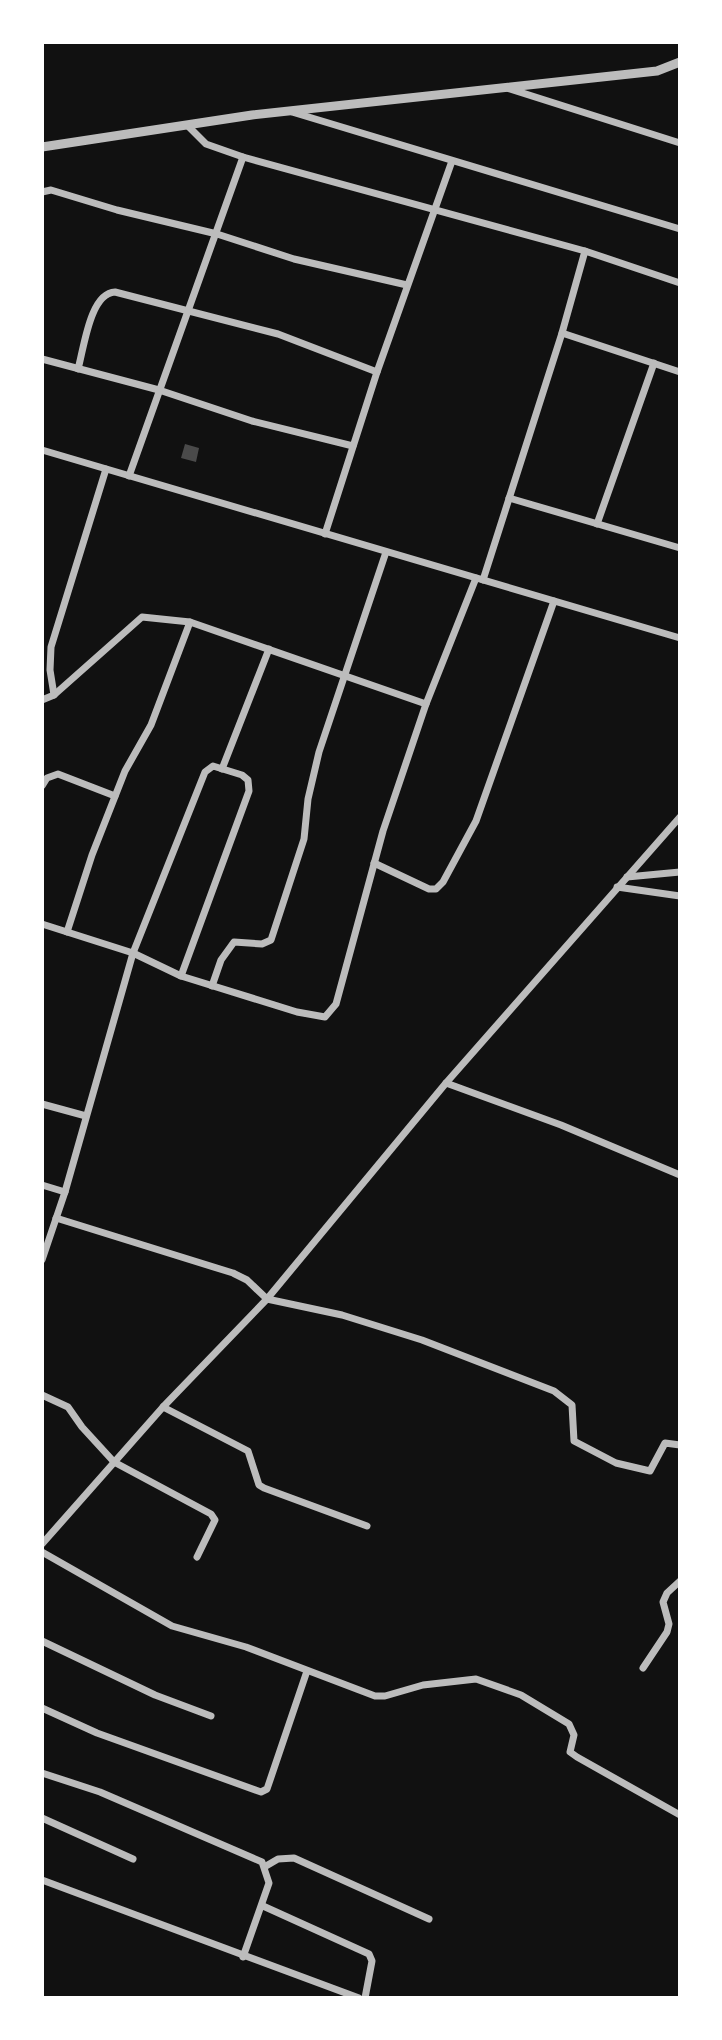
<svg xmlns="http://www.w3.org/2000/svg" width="722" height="2040" font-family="Literata,serif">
<rect width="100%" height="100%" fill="#111"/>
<polygon fill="#4a4a4a" points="185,444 199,448 196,462 181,458"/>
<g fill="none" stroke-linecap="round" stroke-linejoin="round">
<g stroke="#bcbcbc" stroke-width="7">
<polyline points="507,88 680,143"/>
<polyline points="292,112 680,229"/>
<polyline points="187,125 206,144 243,157"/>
<polyline points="42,192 51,190 117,210 217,234 294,259 407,285"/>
<polyline points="585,251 680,283"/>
<polyline points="562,333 680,372"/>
<polyline points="42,359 159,390 252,421 353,446"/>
<path d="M 78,369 C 84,348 90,293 115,292 L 278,334 L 377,372"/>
<polyline points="42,450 680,638"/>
<polyline points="129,476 243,157 585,251 562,333 483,580"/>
<polyline points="509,498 680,548"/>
<polyline points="597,524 654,363"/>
<polyline points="325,534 377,372 452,161"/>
<polyline points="54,695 50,670 51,647 106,469"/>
<polyline points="42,700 54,695 142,617 190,622 426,704 476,578"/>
<polyline points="222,769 269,649"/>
<polyline points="42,786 47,778 58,774 115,796"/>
<polyline points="374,863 429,889 436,889 443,882 476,821 554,601"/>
<polyline points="627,877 680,872"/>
<polyline points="617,887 680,896"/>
<polyline points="42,924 133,953 181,976 297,1012 325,1017 336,1004 383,831 426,704"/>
<polyline points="67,932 92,855 125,771 151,725 190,622"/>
<polyline points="212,986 221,960 234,942 262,944 271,940 304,839 308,799 319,752 386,552"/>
<polyline points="446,1083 561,1125 680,1175"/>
<polyline points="42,1104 86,1116"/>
<polyline points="42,1185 65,1192"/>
<polyline points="56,1218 233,1273 247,1280 267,1299 342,1315 422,1340 554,1391 572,1405 574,1441 616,1463 650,1471 665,1443 680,1445"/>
<polyline points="42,1260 65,1192 133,953 205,772 213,766 242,775 248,780 249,791 181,976"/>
<polyline points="42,1395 68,1407 82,1427 114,1462 211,1514 215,1520 197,1557"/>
<polyline points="163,1407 248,1451 259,1485 264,1488 367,1526"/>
<polyline points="42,1544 163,1407 267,1299 446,1083 680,817"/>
<polyline points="42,1552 172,1626 246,1647 375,1696 385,1696 423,1685 476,1679 521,1695 569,1724 574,1735 570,1752 577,1757 680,1815"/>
<polyline points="42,1641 155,1695 211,1716"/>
<polyline points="643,1668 667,1632 669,1624 663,1602 667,1593 680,1581"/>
<polyline points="42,1708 97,1733 261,1792 267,1789 307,1671"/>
<polyline points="42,1773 100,1792 262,1862 269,1883 243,1957"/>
<polyline points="42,1818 133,1859"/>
<polyline points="266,1866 278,1859 294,1858 429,1919"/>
<polyline points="42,1880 359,1998"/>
<polyline points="263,1906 369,1954 372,1961 365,1998"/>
</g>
<polyline stroke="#bcbcbc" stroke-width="9" points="42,147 252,115 657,71 680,62"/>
</g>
<rect width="722" height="2040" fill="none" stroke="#ffffff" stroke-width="88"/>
</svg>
